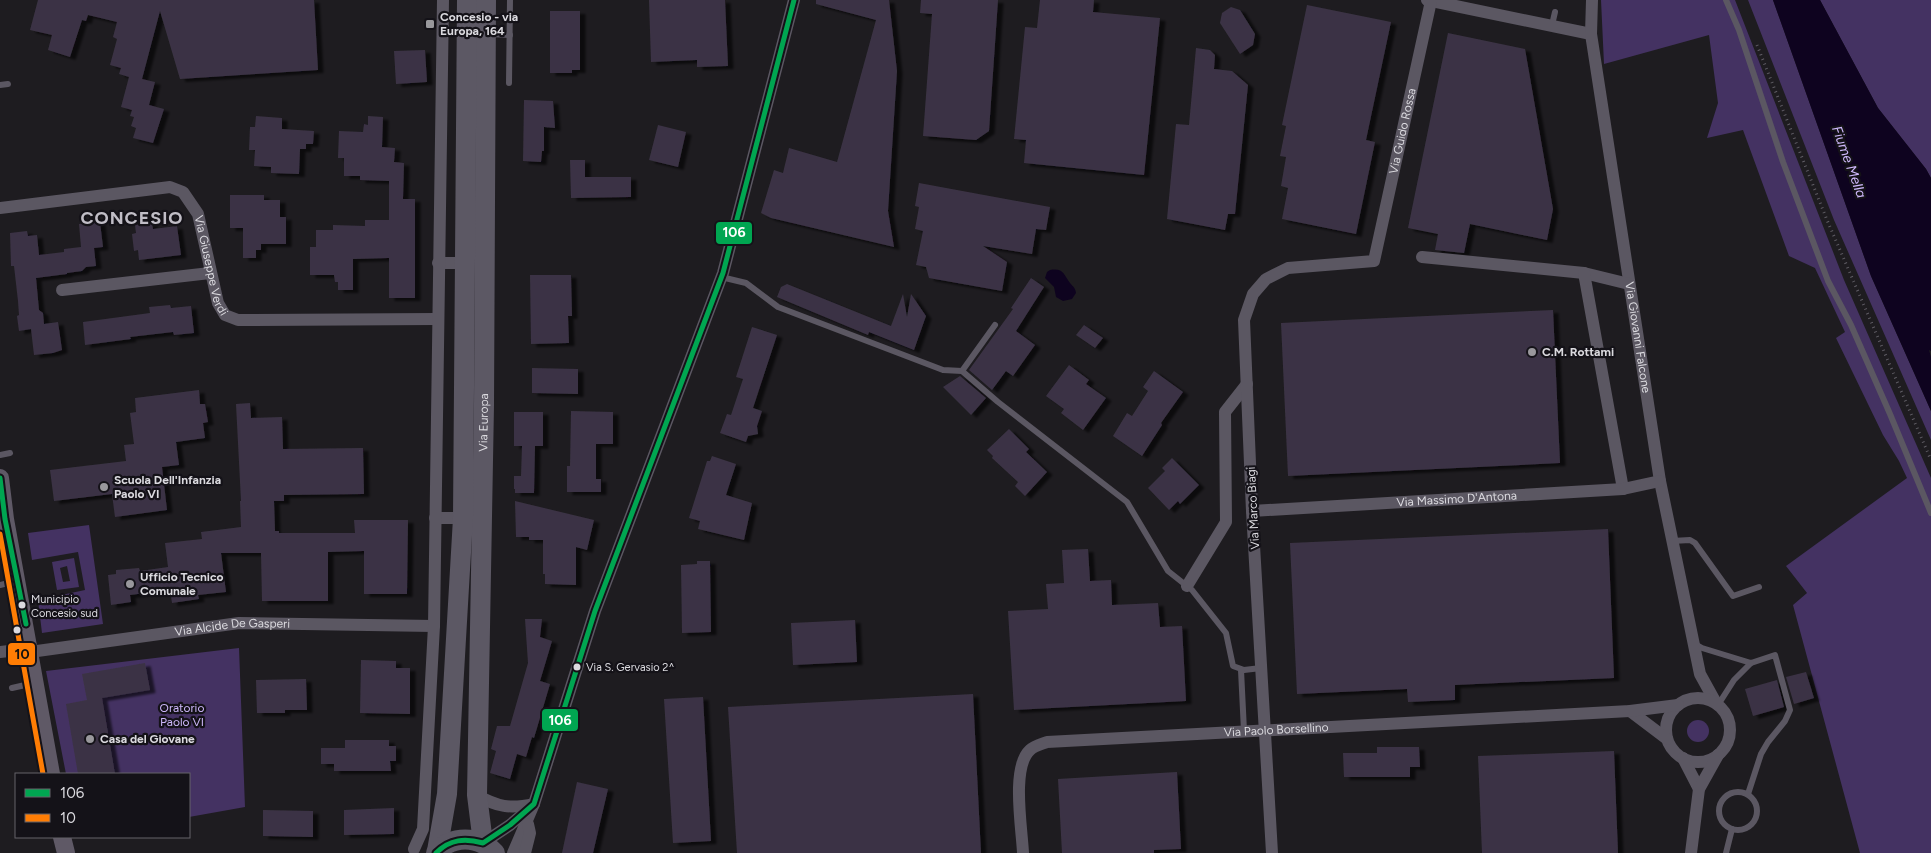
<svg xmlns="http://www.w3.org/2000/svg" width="1931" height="853" font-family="Figtree,sans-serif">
<defs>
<filter id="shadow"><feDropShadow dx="5.5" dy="3" stdDeviation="1" flood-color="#0009"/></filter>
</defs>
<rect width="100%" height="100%" fill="#1e1c20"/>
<g fill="#443262" fill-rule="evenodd">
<polygon points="1601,0 1735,0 1844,280 1931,478 1931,853 1860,853 1793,605 1807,593 1786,566 1907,478 1899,461 1883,435 1836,338 1845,332 1815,268 1789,256 1743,130 1707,138 1718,103 1709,35 1604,64"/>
<polygon points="1748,0 1773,0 1871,276 1931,411 1931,440 1834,220"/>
<polygon points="1820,0 1931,0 1931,178 1926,169 1878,108"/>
<polygon points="89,525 103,624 42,633 38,600 85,590 78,552 32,560 28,533"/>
<path d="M 74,558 L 79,587 L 57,590 L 52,562 ZM 67,566 L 70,581 L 63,582 L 60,568 Z"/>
<polygon points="239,648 245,807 189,817 189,774 66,774 46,671"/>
<circle cx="1698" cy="731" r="11"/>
</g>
<g fill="#0e031f">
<polygon points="1773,0 1820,0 1878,108 1926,169 1931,178 1931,351 1929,350 1931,357 1931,411 1871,276"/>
<path d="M 1050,270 C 1064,268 1063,274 1070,283 C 1073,287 1075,287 1076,293 L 1072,299 L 1063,301 L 1056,297 L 1054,287 L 1045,278 L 1047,272 Z"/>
</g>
<g fill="#3b3344" filter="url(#shadow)">
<polygon points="38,0 314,0 318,70 180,79 160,11 142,79 155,82 149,105 164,109 153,143 133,138 136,128 131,126 134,117 130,116 132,110 121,107 129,77 119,74 121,68 110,65 117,39 113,37 117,22 88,15 86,21 82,20 70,57 48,50 52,35 30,30"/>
<polygon points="649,0 725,0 728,66 697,67 697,60 651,62"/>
<polygon points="816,0 889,0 897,71 888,211 894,247 771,218 761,213 774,170 783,173 789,148 837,162 876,20 816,4"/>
<polygon points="921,0 998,0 989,131 976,140 923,136 932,14 920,13"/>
<polygon points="1040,0 1094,0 1093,12 1160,18 1144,175 1024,163 1026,140 1014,139 1025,27 1037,28"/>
<polygon points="1307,5 1391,22 1366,140 1375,142 1356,234 1282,219 1288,188 1281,186 1286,157 1280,156 1286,126 1282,125"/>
<polygon points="1231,7 1240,10 1255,34 1253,45 1240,54 1220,23 1222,13"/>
<polygon points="550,11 580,11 580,70 572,70 572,73 550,73"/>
<polygon points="1448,33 1525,49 1553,209 1547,240 1470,224 1464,253 1435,250 1438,234 1408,228"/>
<polygon points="1196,48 1210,50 1215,55 1214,69 1232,71 1248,85 1235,214 1228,214 1225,230 1167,219 1176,124 1189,125"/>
<polygon points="425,50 427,82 396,84 394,51"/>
<polygon points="524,100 553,101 555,128 544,127 544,151 542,151 541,162 523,161"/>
<polygon points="256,116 282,118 282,129 314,131 313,144 306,144 306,149 300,149 299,174 271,173 271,167 254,166 255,150 249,150 250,127 255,127"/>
<polygon points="368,116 383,117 382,147 395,148 394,162 404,163 403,199 415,199 415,298 389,298 389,258 353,259 353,290 338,290 338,282 335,282 334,275 310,275 310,247 316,247 316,230 333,230 333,225 365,226 365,220 389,220 389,181 360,180 360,176 344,176 344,158 338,158 339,131 363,132 364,124 368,125"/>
<polygon points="658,125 686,132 678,167 649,160"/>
<polygon points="570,160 585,160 585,177 631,177 631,197 571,198"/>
<polygon points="919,183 1050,207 1046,230 1036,229 1032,254 983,246 1007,262 1002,291 929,278 926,267 916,265 923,231 915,229 919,207 915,206"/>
<polygon points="230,195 264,195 264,200 280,200 280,217 286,217 286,244 261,244 261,250 256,250 256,258 243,258 243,228 230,228"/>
<polygon points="100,222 103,247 94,248 96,266 86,267 82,271 67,273 67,274 36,278 39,310 43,313 44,324 58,322 62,350 53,353 34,355 31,329 19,331 17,316 19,315 18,301 14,266 11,266 10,233 27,231 28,236 37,235 39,255 64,252 64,249 81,247 79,224"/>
<polygon points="152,223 153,229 177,226 181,255 139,260 138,250 134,251 132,234 136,233 135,225"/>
<polygon points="530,275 571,275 572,316 568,316 569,343 531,344"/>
<polygon points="1031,278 1044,287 1016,331 1035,345 1013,376 1006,371 992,390 969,370 1013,309 1011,308"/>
<polygon points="787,284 891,326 903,294 907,317 911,294 926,316 914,350 869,332 868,335 777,297 781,287"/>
<polygon points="170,305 171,308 191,306 194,333 174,335 173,332 130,337 131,339 85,345 83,322 150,313 149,307"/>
<polygon points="1553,310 1560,463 1288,476 1281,323"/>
<polygon points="1084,325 1103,338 1095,348 1076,335"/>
<polygon points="752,327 777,335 753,408 762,411 757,426 758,434 748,436 746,442 720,433 727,414 731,415 743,379 736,377"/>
<polygon points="1069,365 1089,380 1086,384 1106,398 1083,430 1061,413 1064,409 1046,396"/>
<polygon points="532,368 578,369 578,394 532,393"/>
<polygon points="1154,371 1183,392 1161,423 1162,425 1142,456 1113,436 1127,413 1132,416 1148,391 1143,387"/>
<polygon points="960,376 986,398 971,415 943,387"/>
<polygon points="199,390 200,404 205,404 208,422 203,423 205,438 176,442 179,465 162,467 167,510 115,517 112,494 54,501 50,470 126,461 124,445 134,444 130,413 136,412 135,398"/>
<polygon points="250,403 251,418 282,417 283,449 363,448 364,494 284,495 284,501 274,501 275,531 279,531 279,533 355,533 354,520 408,520 407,594 364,594 364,551 328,552 328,601 262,601 261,553 221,553 226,592 198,595 199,599 172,603 170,590 130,595 131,602 111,605 108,575 116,574 116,570 139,568 140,571 168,567 165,543 202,539 201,532 241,527 240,501 241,501 236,404"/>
<polygon points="571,411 613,412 613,444 596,444 596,479 601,479 601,492 567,492 567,466 570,466"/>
<polygon points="514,412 543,412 543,446 535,446 534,493 515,493 515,489 514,489 514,476 521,476 522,446 514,446"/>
<polygon points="1009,429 1029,449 1026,452 1047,472 1025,496 1015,486 1018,482 992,458 993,456 987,450"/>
<polygon points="712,456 736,464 726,495 752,503 744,540 698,529 700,521 689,518 707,461 710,461"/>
<polygon points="1172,458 1199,485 1180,504 1178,501 1169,510 1148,488 1165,471 1162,468"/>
<polygon points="515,501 594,520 587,550 576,547 576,585 545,584 545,574 543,574 543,540 529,540 529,537 516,537"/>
<polygon points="1608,529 1614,678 1455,685 1455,700 1408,702 1407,689 1297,694 1290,543"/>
<polygon points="1088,549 1090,581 1111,580 1112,605 1158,603 1160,627 1182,626 1186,701 1014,710 1008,611 1048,609 1046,584 1064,583 1062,550"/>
<polygon points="697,561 710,561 711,632 682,633 681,565 697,564"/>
<polygon points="525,619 542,619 540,637 552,641 540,681 550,684 534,738 532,737 526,757 517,754 510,779 490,773 496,751 491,749 497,726 510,726 528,663"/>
<polygon points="855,620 857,662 793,665 791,623"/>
<polygon points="361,660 396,661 396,668 410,668 410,714 360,713"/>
<polygon points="145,663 150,690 102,698 115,774 78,774 66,704 87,700 82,674"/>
<polygon points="1806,672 1814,698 1794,704 1786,677"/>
<polygon points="306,679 307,710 285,710 285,713 257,713 256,680"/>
<polygon points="1777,680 1784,707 1753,716 1745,689"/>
<polygon points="973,694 981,853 737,853 728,707"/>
<polygon points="703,697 711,841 673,843 664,699"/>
<polygon points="345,740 389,740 389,746 396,746 396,761 390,761 391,771 334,771 334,764 321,764 321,748 345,748"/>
<polygon points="1377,747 1419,747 1420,767 1410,767 1410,777 1344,777 1343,753 1377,753"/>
<polygon points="1614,751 1618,853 1482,853 1478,756"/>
<polygon points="1177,772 1181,849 1154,850 1154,853 1062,853 1058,779"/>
<polygon points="577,782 608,789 593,853 562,853"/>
<polygon points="394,808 394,834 344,835 344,810"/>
<polygon points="263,810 313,811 313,837 263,836"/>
</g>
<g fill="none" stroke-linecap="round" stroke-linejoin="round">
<polyline stroke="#5f5c64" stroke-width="3" stroke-dasharray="1 4" stroke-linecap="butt" points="1757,45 1827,220 1931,460"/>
<g stroke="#5b5762" stroke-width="6">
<polyline points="1726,0 1739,30 1783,162 1828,281 1851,325 1890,414 1931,513"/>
<polyline points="1552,25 1555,12"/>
<polyline points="489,34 510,35"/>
<polyline points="509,83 510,0"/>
<polyline points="0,85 8,84"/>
<polyline points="721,277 746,283 778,307 943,370 962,371"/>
<polyline points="995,325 962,371 998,402 1127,502 1168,571 1192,590 1226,633 1233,666 1244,670 1261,668"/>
<polyline points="0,455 10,453"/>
<polyline points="1672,541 1690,540 1695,543 1733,596 1759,587"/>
<polyline points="0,585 16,581"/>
<polyline points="1695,644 1702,648 1751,663 1775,655 1790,710 1785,721 1768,742 1761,754 1748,794"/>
<polyline points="1241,670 1244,731"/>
<polyline points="12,688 34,683"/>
<polyline points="1718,705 1734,680 1751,663"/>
<circle cx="1738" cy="811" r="19"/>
<polyline points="1726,853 1732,829"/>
</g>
<g stroke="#5b5762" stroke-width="12">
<polyline points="1427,0 1591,34"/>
<path id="s1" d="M 1592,0 L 1591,34 L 1660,481 L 1700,674 L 1716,703"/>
<path id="s2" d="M 0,208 L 170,187 L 183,192 L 198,214 L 218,303 L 225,315 L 238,320 L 437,319"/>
<polyline points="1422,257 1584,273 1629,284"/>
<polyline points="438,263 465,263"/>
<polyline points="1584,273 1623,489"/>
<polyline points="62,290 210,273"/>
<path id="s3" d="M 1252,511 L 1623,489 L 1660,481"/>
<polyline points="435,518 463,518"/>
<polyline points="1187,586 1226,522 1225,412 1247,384"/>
<polyline points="0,652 9,651"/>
<path id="s4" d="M 30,652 L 239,623 L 434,626"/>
<circle cx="1698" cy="730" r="32"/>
<polyline points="1630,711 1667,739"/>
<polyline points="1683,758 1699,789"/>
<path d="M 477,795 C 497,807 510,809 534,804"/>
<polyline points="483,843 510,825 530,808"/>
<polyline points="414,849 423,829 434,626 443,0"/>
<polyline points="513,853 534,804 595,611 723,273 794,0"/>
<polyline points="525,853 530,833 528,824"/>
<path id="s5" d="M 1023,853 C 1022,829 1011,767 1030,750 C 1034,746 1042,744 1047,742 L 1630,711 L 1678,705"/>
<path id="s6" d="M 1272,853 L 1252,511 L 1244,320 L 1253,294 L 1266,279 L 1288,268 L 1374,261 L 1431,1"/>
<polyline points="1691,853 1699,789 1718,755"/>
</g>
<g stroke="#5f5966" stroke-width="18">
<polyline points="0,478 5,519 51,774"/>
<polyline points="62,837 66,853"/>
</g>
<g stroke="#5c5864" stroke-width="20">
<path id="s7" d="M 483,843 L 477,795 L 484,405 L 486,0"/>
<polyline points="437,851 447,794 463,518 467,0"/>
<path d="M 436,853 C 452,835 478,835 495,853"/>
</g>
<g stroke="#141218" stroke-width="9">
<g id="bus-1">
<polyline points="0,478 5,519 26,624"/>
<path d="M 436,853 C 450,839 465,838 483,843 L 510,825 L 534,804 L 595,611 L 723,273 L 794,0"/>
</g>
</g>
<g stroke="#141218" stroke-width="9">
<polyline id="bus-2" points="0,534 43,774"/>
</g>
<use href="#bus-1" stroke="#00a651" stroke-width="5"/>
<use href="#bus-2" stroke="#ff7d04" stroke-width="5"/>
</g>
<g fill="#99989c" stroke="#141218" stroke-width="2">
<rect x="425" y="19" width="10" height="10" rx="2.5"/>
<circle cx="1532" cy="352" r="5"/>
<circle cx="104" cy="487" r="5"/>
<circle cx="130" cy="584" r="5"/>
<circle cx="90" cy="739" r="5"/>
</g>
<g fill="#dbdadf" stroke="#141218" stroke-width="2">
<circle cx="22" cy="605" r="4.5"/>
<circle cx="17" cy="630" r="4.5"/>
<circle cx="577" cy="667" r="4.5"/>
</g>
<g text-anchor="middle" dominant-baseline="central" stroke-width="4.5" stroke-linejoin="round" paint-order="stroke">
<g font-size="11" fill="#dbdadf" stroke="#141218" text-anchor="start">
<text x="31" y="599">Municipio<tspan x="31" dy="14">Concesio sud</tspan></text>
<text x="586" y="667">Via S. Gervasio 2^</text>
</g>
<g font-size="12" font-weight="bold" fill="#dbdadf" stroke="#141218" text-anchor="start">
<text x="440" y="17">Concesio - via<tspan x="440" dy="14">Europa, 164</tspan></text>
<text x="1542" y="352">C.M. Rottami</text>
<text x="114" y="480">Scuola Dell'Infanzia<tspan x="114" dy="14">Paolo VI</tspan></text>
<text x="140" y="577">Ufficio Tecnico<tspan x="140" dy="14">Comunale</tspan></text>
<text x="100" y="739">Casa del Giovane</text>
</g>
<g font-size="12" fill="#dbdadf" stroke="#141218">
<text stroke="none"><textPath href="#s6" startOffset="825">Via Guido Rossa</textPath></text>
<text stroke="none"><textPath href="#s2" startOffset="265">Via Giuseppe Verdi</textPath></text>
<text stroke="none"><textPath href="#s1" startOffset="341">Via Giovanni Falcone</textPath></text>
<text stroke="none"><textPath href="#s7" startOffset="421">Via Europa</textPath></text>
<text stroke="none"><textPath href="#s3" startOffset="205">Via Massimo D'Antona</textPath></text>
<text transform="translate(1253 508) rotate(-93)">Via Marco Biagi</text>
<text stroke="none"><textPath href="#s4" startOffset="204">Via Alcide De Gasperi</textPath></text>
<text stroke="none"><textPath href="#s5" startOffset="354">Via Paolo Borsellino</textPath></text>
</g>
<g font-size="12" fill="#ccb7f9" stroke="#141218">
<text x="182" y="708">Oratorio<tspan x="182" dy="14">Paolo VI</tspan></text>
</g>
<g font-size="14" font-style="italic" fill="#cdb7f9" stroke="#141218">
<text transform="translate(1849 162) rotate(70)">Fiume Mella</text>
</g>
<g font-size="18" font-weight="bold" letter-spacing="1" fill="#c0bdc6" stroke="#141218">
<text x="132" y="218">CONCESIO</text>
</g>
</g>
<g stroke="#141218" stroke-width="2">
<rect x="715" y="221" width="38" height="24" rx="5" fill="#00a651"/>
<rect x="7" y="642" width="29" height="24" rx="5" fill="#ff7d04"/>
<rect x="541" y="708" width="38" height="24" rx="5" fill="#00a651"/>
</g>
<g font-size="14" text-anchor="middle" font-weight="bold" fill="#fff">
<text x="734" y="237">106</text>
<text x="560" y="725">106</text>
</g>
<g font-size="14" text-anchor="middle" font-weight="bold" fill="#111">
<text x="22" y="659">10</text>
</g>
<rect x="15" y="773" width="175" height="65" fill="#141218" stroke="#646268"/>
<rect x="25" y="789" width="25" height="8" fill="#00a651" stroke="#646268"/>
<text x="60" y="798" font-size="15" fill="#dbdadf">106</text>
<rect x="25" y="814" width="25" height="8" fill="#ff7d04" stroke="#646268"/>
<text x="60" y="823" font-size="15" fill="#dbdadf">10</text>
</svg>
